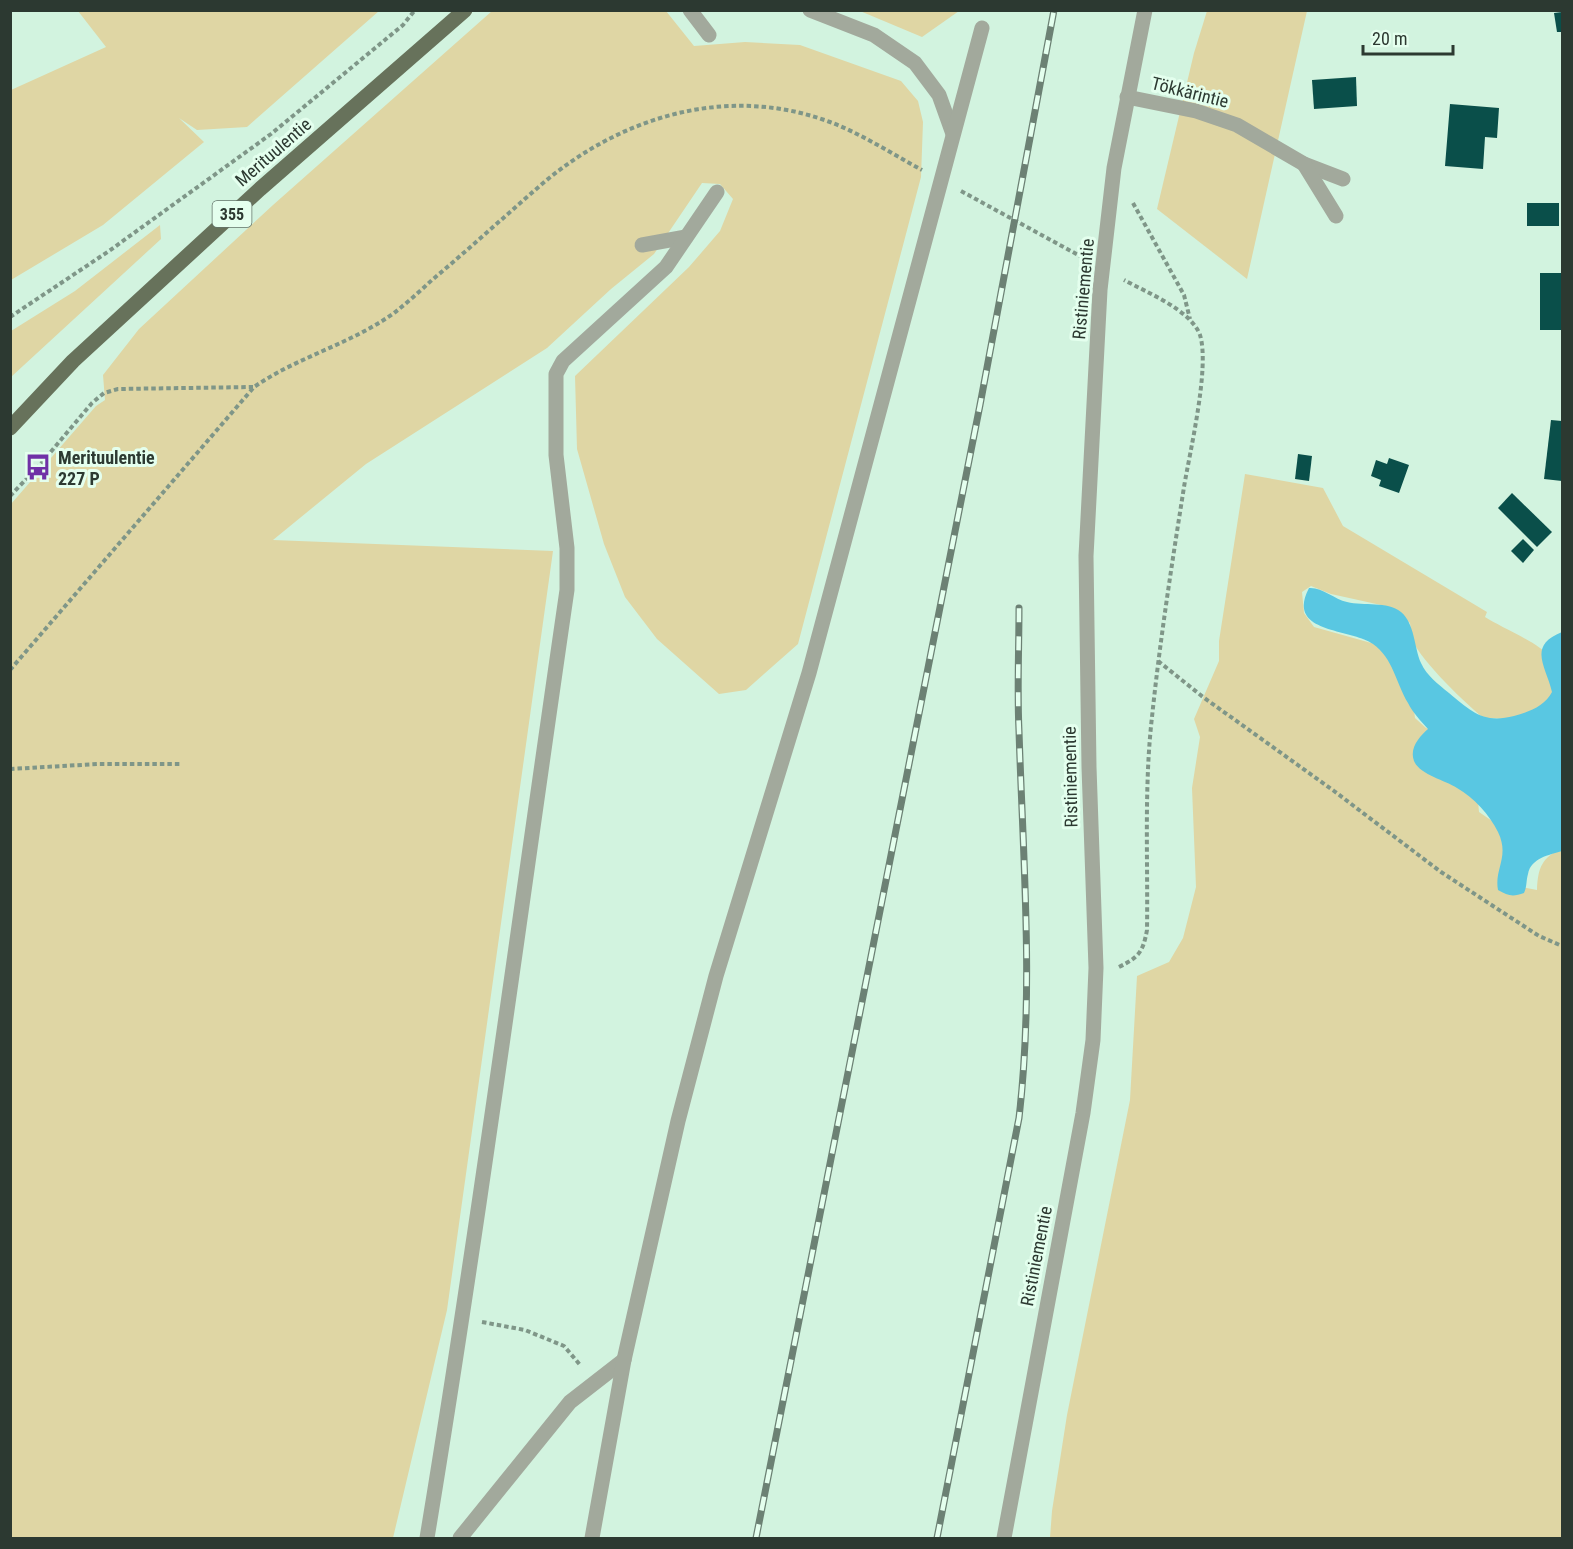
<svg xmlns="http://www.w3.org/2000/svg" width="1573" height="1549" font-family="'Roboto Condensed',sans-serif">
<rect width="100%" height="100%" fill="#d2f3df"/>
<g fill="#dfd6a4">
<polygon points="78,11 379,11 247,127 197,130 179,118 204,142 103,225 11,280 11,90 106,47"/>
<polygon points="492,11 666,11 694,46 745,42 800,45 901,81 918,101 923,122 921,177 798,644 746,690 719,694 657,639 625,597 604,544 577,449 575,376 689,267 720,231 733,199 720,184 702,183 654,254 611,289 547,348 366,464 273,540 553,551 447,1310 393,1538 11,1538 11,504 96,406 105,400 103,375 139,329 273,205"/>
<polygon points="860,11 959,11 922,37"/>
<polygon points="1207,11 1307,11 1247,279 1157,209 1194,53"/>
<polygon points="160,225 161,239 11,377 11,331 75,291"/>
<path d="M 1245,474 L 1323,488 L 1343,526 L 1487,612 L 1485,617 C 1500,627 1542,644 1549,657 C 1556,668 1556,686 1559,699 L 1513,720 L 1493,718 L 1486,720 C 1468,706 1421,661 1413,641 C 1411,636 1411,629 1410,623 L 1390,607 L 1331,594 L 1311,586 L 1302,592 L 1304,613 L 1314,627 L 1382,646 L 1413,703 L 1415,718 L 1426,728 L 1448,734 L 1478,801 L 1479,812 L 1517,838 L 1510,885 L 1537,890 C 1538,867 1542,858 1562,848 L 1562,1538 L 1050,1538 L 1052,1511 L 1067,1415 L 1130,1100 L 1137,976 L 1169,962 L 1183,938 L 1196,887 L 1192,788 L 1200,737 L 1194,719 L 1219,661 L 1219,641 Z"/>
</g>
<path fill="#59c7e2" d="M 1309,588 C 1322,587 1334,599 1347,602 C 1364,606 1387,601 1401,612 C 1415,624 1414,647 1421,663 C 1427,676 1438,684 1449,693 C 1471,711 1483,724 1514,716 C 1529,712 1545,706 1552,692 C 1546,666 1527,646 1562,632 L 1562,851 C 1549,855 1531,858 1528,874 C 1526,881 1527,887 1524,893 C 1513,897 1508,896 1498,890 C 1494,869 1510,857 1498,832 C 1489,814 1474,798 1457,788 C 1445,780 1420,775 1414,761 C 1409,748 1420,736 1428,729 C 1421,721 1413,713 1408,703 C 1396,683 1393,658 1373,644 C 1350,628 1285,634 1309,588 Z"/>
<g fill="#0a4f4a">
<polygon points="1562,12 1562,32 1557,32 1554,13"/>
<polygon points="1356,77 1357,106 1314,109 1312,80"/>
<polygon points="1450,104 1499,108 1497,138 1485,137 1483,169 1445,166"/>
<rect x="1527" y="203" width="32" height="23"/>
<rect x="1540" y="273" width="22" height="57"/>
<polygon points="1551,420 1562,421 1562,481 1544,479"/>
<polygon points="1298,454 1312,456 1309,481 1295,479"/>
<polygon points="1389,458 1409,465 1399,493 1379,486 1381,480 1371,476 1376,460 1387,464"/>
<polygon points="1512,493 1552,532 1537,547 1498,508"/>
<polygon points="1523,539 1534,550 1523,563 1511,551"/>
</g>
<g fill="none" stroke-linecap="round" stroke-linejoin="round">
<g stroke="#7f9688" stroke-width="4" stroke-dasharray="4.5 3" stroke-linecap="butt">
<polyline points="961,191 1080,256"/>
<polyline points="1133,203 1184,295 1190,319"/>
<polyline points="10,317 109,251 271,134 403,25 415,10"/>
<polyline points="10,496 38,467 92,403 104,393 118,389 253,387"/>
<polyline points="1158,661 1203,697 1334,791 1441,872 1539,936 1562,946"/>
<path d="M 10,670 L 254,387 C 297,357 351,344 394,313 C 407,303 420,291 432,280 C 469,249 505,216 542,184 C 622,116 728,84 830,122 C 862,134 892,154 922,170"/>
<polyline points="10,769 98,764 181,764"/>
<path d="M 1119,967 C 1139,957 1143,952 1147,930 C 1148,859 1144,787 1152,717 C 1160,640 1172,563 1184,487 C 1190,451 1210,367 1200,335 C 1191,310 1146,292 1124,280"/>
<polyline points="482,1322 525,1330 564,1346 581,1366"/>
</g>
<g stroke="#a2a99c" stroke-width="15">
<polyline points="690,10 709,35"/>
<polyline points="810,10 874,35 915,63 939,95 953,134"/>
<polyline points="1127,97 1196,111 1237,125 1304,164 1343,179"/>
<polyline points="1304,164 1336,216"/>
<polyline points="642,245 686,237"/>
<path d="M 427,1538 C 479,1223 521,906 567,590 L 567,548 L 556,455 L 556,374 L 563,361 L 666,267 L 717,192"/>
<polyline points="460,1538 570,1402 624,1360"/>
<polyline points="592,1538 624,1360 678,1121 716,976 809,673 982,28"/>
<polyline points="1004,1538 1083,1113 1093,1040 1096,968 1089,767 1086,556 1100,290 1114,168 1145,10"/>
</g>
<polyline stroke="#67725b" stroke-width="15" points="10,428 73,361 260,189 465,10"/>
<g stroke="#6c8174" stroke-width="7">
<g id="rail">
<polyline points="756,1538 980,405 1054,10"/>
<path d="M 937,1538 L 1019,1118 C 1034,989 1023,860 1019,731 C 1017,690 1019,649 1019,608"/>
</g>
</g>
<use href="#rail" stroke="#e4ffee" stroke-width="4.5" stroke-dasharray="14" stroke-linecap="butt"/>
</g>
<defs>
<g id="bus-bare" transform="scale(2.07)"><path d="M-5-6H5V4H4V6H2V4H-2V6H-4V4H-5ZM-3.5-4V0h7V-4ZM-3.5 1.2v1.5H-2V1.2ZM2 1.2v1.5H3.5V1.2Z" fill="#7031a6" stroke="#e4ffee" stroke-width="2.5" paint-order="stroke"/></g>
</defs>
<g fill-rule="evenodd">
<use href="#bus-bare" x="38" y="467"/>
</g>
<g text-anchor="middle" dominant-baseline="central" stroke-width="6" stroke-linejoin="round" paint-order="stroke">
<rect fill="#e4ffee" stroke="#63746a" stroke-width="1.5" x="212.5" y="201" width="39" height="26" rx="4.5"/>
<g font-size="16" font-weight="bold" fill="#2c3931">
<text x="232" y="214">355</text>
</g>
<g font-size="18" fill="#2c3931" stroke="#e4ffee">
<text transform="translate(1190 92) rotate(14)">Tökkärintie</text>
<text transform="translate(273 152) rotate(-41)">Merituulentie</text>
<text transform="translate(1083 289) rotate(-85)">Ristiniementie</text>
<text transform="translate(1070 777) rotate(-91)">Ristiniementie</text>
<text transform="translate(1036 1256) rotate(-79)">Ristiniementie</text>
</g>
<g font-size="18" font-weight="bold" fill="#2c3931" stroke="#e4ffee" text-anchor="start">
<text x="58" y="457">Merituulentie<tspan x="58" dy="21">227 P</tspan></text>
</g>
</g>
<rect width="1573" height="1549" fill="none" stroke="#2c3931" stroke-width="24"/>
<path d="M1363 45v9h90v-9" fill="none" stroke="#2c3931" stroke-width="3"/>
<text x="1372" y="45" font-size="18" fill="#2c3931" stroke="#e4ffee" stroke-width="4.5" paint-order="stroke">20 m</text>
</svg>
